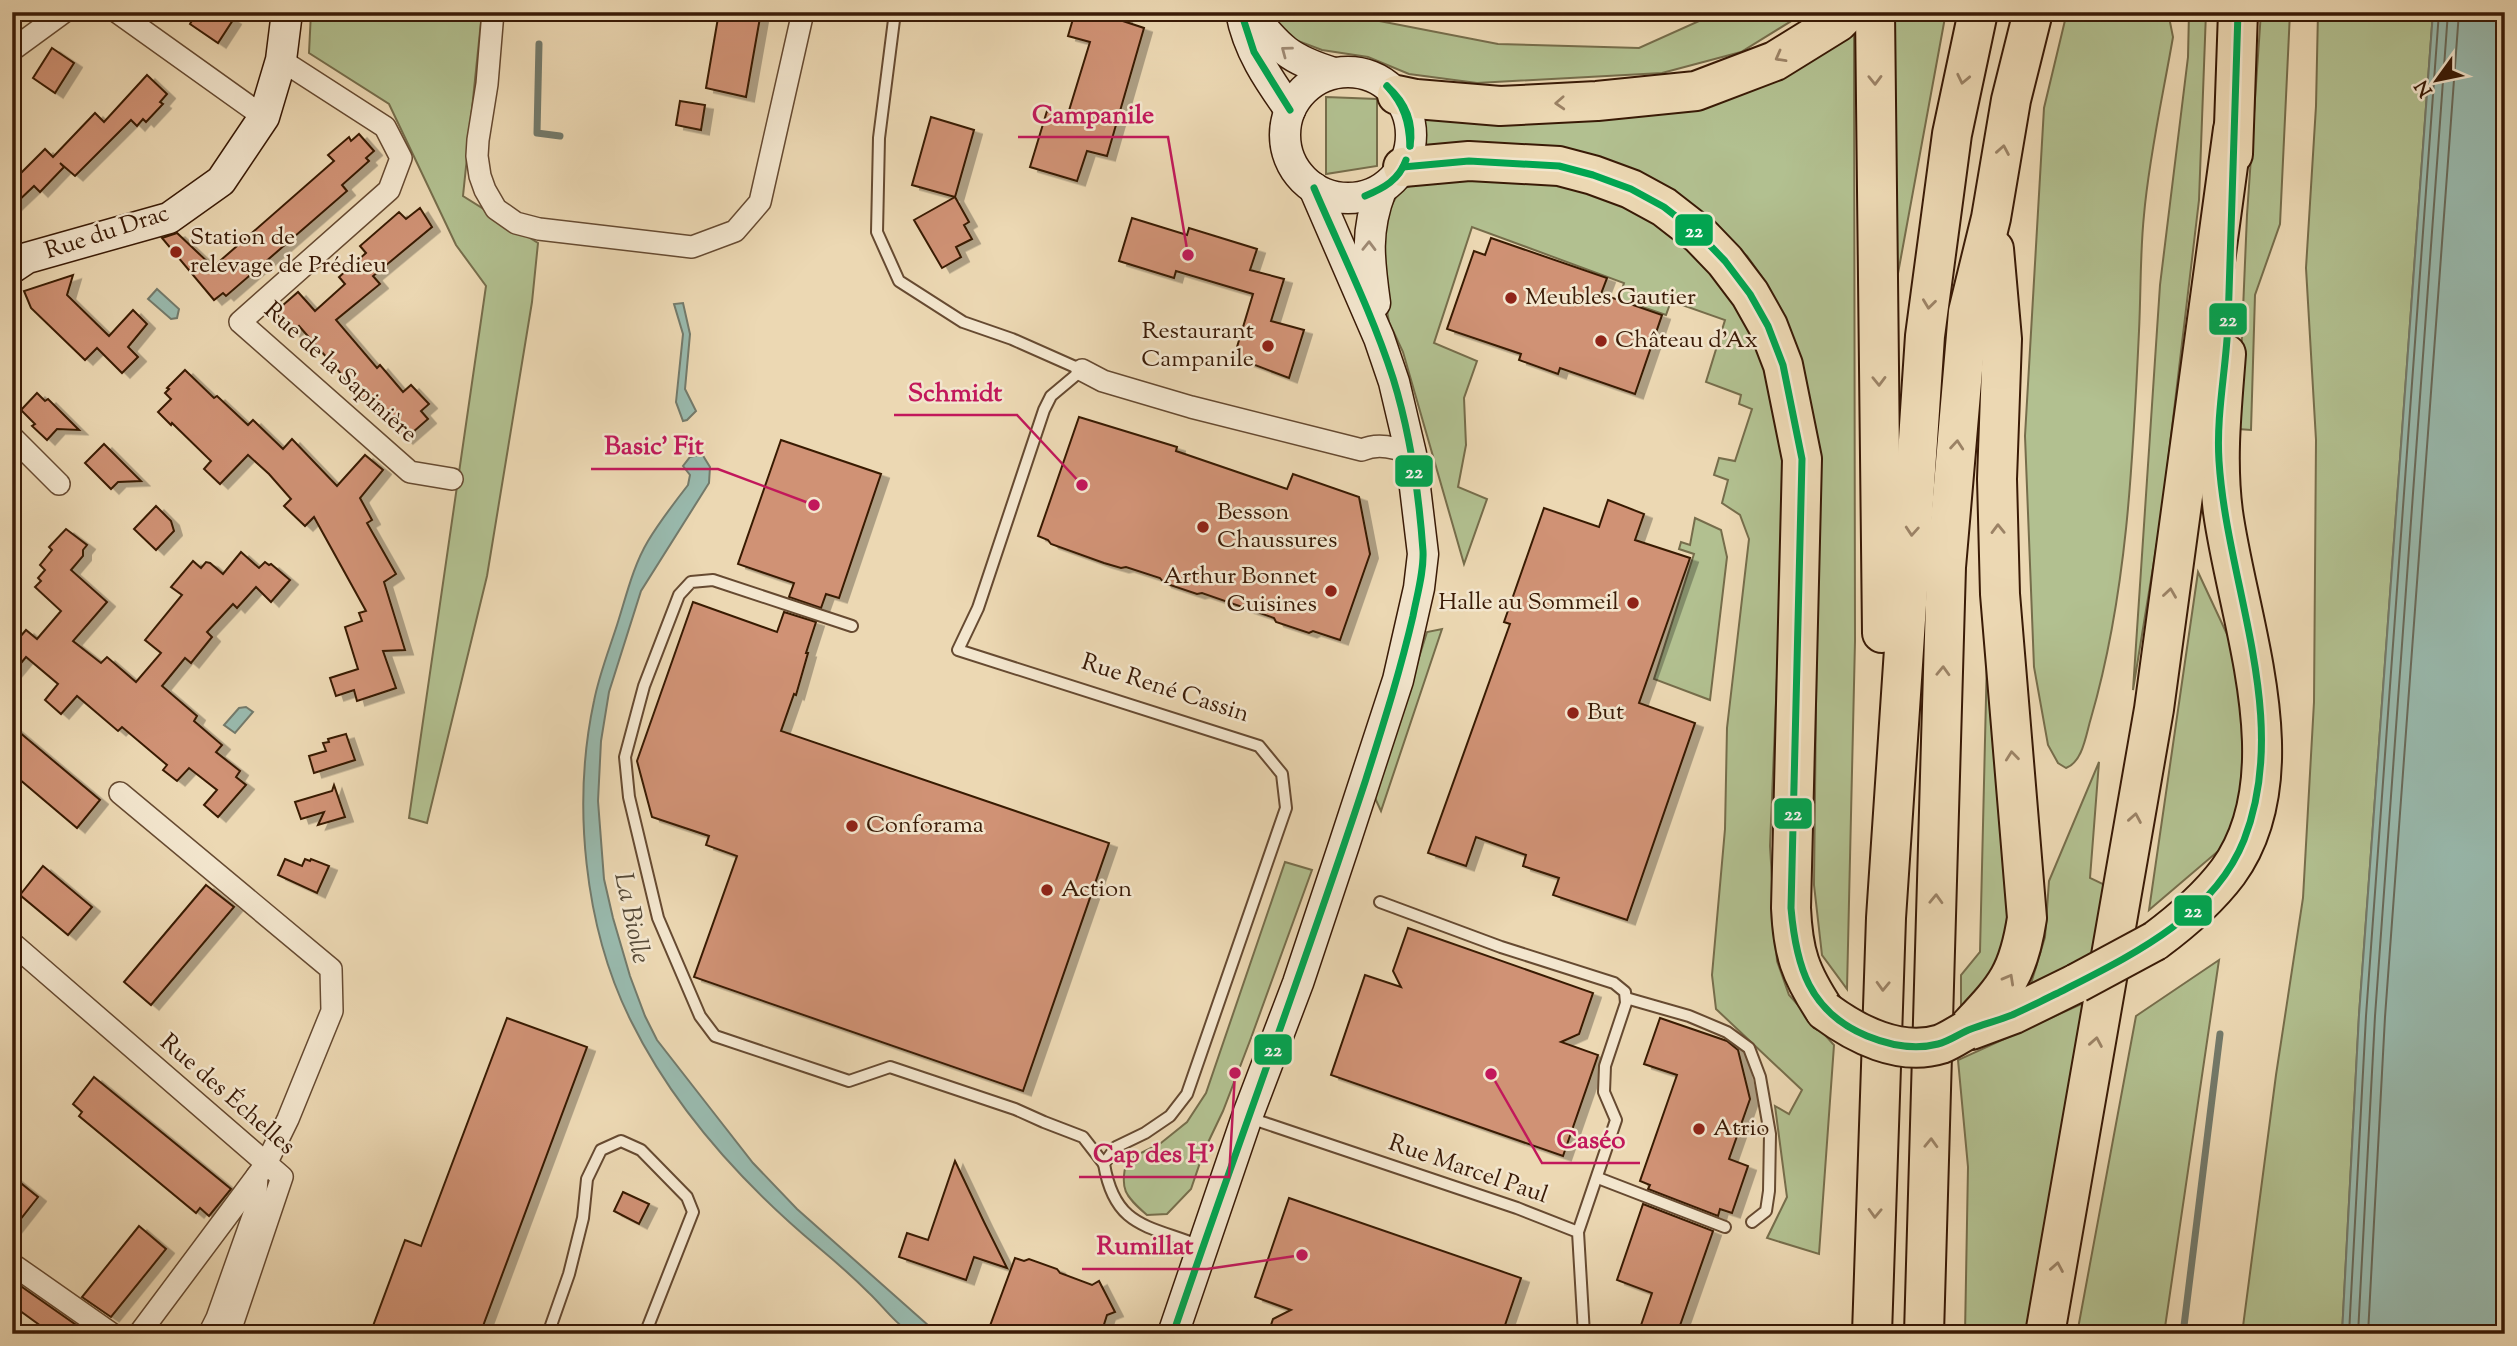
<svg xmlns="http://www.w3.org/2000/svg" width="2517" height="1346" font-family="'Sorts Mill Goudy',serif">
<defs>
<filter id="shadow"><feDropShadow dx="8" dy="4.5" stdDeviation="0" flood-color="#0004"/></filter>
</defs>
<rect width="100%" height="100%" fill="#ecd8b3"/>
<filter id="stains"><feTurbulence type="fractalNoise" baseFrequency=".00286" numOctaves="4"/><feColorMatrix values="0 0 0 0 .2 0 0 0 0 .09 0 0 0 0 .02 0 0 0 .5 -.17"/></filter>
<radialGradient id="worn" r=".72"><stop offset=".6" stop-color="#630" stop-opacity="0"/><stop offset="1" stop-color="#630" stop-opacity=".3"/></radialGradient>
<g fill="#b2c090" stroke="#766d4b" stroke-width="2">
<polygon points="311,12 482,12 463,196 538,243 532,302 487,576 427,823 409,818 486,286 456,245 389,104 309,53"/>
<polygon points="1268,12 1333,12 1498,44 1639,48 1719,12 1806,12 1741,52 1662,73 1477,83 1409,74 1368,57 1322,50 1290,38"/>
<polygon points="1895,12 1946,12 1892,306"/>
<path d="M 2067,12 L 2168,12 L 2173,37 C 2163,95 2149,157 2144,215 C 2140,253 2141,292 2139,331 C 2133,460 2127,594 2091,718 C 2086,734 2083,762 2066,768 L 2058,763 L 2048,745 L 2034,667 L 2025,436 L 2044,108 Z"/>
<polygon points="2189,12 2206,12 2199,200 2162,512 2133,690 2160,285 2188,57"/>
<polygon points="2261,12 2290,12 2280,224 2255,295 2251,430 2238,429 2247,215"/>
<polygon points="2318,12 2433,12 2359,1015 2342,1334 2242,1334 2276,1075 2303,898 2314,702 2316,440 2306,268 2316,106"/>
<polygon points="1854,23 1855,641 1847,989 1822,955 1814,885 1818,525 1796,351 1762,277 1747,256 1660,185 1424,152 1422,111 1600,112"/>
<polygon points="1326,97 1377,99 1377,166 1326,174"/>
<polygon points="1435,176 1587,184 1630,204 1728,281 1762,348 1787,435 1770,846 1777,961 1789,995 1834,1045 1819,1254 1767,1238 1787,1197 1775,1106 1789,1114 1802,1090 1716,1009 1712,975 1725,829 1727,728 1749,539 1740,515 1722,503 1728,480 1714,475 1719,458 1735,461 1752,409 1739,404 1741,395 1706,382 1725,320 1671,301 1666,315 1619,299 1624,283 1472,227 1434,343 1477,361 1464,398 1466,445 1458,487 1487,499 1464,564 1403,352 1389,322 1382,284 1384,219 1400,190"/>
<polygon points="1695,518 1721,530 1727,557 1710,700 1654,679 1694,554 1679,549 1681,542 1690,545"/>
<polygon points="2198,572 2240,662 2247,785 2223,847 2149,910"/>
<polygon points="1442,629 1381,811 1375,798 1427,632"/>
<polygon points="1987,656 2012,873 2004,966 1961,1011 1961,975 1980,952"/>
<polygon points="2099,762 2090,878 2105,885 2095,955 2030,987 2045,937 2049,881"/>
<path d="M 1285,862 L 1312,870 L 1251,1038 L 1223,1111 L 1204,1151 L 1191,1189 L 1167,1214 L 1147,1215 C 1125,1196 1119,1189 1127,1160 L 1161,1143 L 1187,1122 L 1206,1093 Z"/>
<polygon points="2219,960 2164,1334 2077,1334 2136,1016"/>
<polygon points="2088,1001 2029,1334 1965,1334 1968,1167 1958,1060"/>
</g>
<g fill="#99baae" stroke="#737a6b" stroke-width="2">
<polygon points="2433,12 2505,12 2505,1334 2342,1334 2359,1015"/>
<polygon points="157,289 179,309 177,318 171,319 148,299"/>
<polygon points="683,303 690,334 685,389 696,411 687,420 683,421 676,402 683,334 674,304"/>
<path d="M 702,454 L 710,467 L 709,483 L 641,591 L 609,692 L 601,741 L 598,801 L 604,879 L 613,918 L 630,976 L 645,1016 L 657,1040 L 710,1108 L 753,1163 L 797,1209 L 938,1334 C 930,1334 918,1336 912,1333 C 896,1325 882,1305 869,1293 C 853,1277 836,1262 818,1247 C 744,1185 674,1108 631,1021 C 584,927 572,803 594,701 C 599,675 609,650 617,625 C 626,597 633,566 648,541 C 660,521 674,503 688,485 L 690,475 L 683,466 L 690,457 Z"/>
<polygon points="246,707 253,712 235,733 224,725 239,708"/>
</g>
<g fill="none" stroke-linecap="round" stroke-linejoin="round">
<g stroke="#696a5a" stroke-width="2">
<polyline points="2349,1334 2366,1016 2439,12"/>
<polyline points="2358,1334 2375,1016 2448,12"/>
<polyline points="2368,1334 2385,1017 2459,12"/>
</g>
<g stroke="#737a6b" stroke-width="7">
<polyline points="539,44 537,133 560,136"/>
<polyline points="2183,1334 2220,1034"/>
</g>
</g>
<g fill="#d09275" stroke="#391a06" stroke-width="2" filter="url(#shadow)">
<polygon points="197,12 221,12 233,20 218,43 190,24"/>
<polygon points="719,12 761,12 746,97 706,88"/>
<polygon points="1075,12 1126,12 1123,21 1144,28 1107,156 1087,151 1077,181 1030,167 1047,111 1067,117 1090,42 1068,36"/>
<polygon points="52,48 74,63 55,93 33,78"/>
<polygon points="147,75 167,94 160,102 163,104 146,122 143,119 137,126 131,120 75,176 60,163 64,167 40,192 34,186 12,207 12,182 45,149 53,157 95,113 104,122"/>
<polygon points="680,101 705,105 701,130 676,125"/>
<polygon points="931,117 974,130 955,197 912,185"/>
<polygon points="359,134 374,151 366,158 369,161 342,185 347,191 226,296 223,293 214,300 162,238 177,233 213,267 334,161 328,155 349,137 351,141"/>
<polygon points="955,197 969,222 964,225 972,239 956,247 961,257 942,268 914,220"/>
<polygon points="420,208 432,227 373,276 380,284 336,320 377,368 380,365 403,392 411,385 429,404 421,411 428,419 405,439 367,396 364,400 299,326 292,332 275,312 298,292 315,311 345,284 339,277 366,253 360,246 399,212 406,219"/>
<polygon points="1132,218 1187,235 1189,228 1257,249 1250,270 1284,279 1271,321 1304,330 1289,378 1234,357 1253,294 1176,271 1174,278 1119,261"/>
<polygon points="1491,238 1607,278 1601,294 1662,315 1635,394 1560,368 1558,374 1519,360 1521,354 1447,329 1474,251 1485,255"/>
<polygon points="73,275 67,295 109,336 133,310 147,324 128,347 138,357 122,373 97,348 85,360 31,308 24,291"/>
<polygon points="185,370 214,398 217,396 248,425 253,420 283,449 292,439 337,486 365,455 383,470 360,498 372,520 367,523 396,574 384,582 405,650 383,651 396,688 357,701 354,690 336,696 330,678 358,669 345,627 362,621 359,613 366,611 314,517 305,526 284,506 291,499 269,474 248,455 220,484 204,469 211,461 172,423 171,425 158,412 171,399 165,393 169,389 167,388"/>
<polygon points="37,393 45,401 48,399 79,430 57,429 47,440 32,426 35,424 21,410"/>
<polygon points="1079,417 1177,447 1176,451 1287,489 1293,474 1359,497 1370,554 1340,640 1313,631 1309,633 1276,622 1274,618 1202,593 1197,594 1164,583 1160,578 1126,567 1121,568 1104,563 1051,544 1048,540 1038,536"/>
<polygon points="781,440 881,474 839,598 826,594 821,608 789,597 794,583 738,564"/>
<polygon points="104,444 141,481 118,482 111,489 85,463"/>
<polygon points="1608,500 1644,514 1635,540 1690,558 1639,703 1695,723 1627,920 1553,895 1559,878 1523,866 1526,855 1476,837 1466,866 1428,853 1510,624 1504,622 1544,508 1599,527"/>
<polygon points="156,506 171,521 174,531 156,550 134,529"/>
<polygon points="66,529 87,545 83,550 83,556 71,570 107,602 73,641 101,663 107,657 136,682 161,653 145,640 182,595 171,587 193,561 201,568 206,562 210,563 223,574 241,552 259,568 265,562 269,565 271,564 290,580 271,602 256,587 237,608 233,604 207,632 212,637 191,663 185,658 162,686 197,716 194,721 222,745 216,752 240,771 236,777 246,785 218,817 204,805 217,790 189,768 177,781 163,770 167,765 122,727 118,731 77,696 61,714 45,700 58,684 26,657 12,674 12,646 26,630 37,639 61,611 35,587 41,581 38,578 45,570 40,565 52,550 49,547"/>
<polygon points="693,602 777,632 784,612 816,622 806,653 808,653 796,695 794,694 781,731 1109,843 1023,1091 694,977 737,856 706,845 709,836 652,817 637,761"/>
<polygon points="12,726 100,800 77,828 12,773"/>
<polygon points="346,734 355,760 314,773 309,756 326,751 323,743 329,742 328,739"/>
<polygon points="334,785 345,817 318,825 324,812 301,819 295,802 332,791"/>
<polygon points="285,859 302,866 305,859 310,861 311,859 329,866 317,893 278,875"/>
<polygon points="43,866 92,907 68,935 20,895"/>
<polygon points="206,885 234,907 151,1005 124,982"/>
<polygon points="1408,928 1593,993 1579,1034 1561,1042 1598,1055 1563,1156 1331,1075 1365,975 1401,987 1393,971"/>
<polygon points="507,1018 587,1047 480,1334 370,1334 405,1240 421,1246"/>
<polygon points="1660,1018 1727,1041 1738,1050 1750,1099 1729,1159 1748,1166 1732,1213 1720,1209 1718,1216 1648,1189 1650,1185 1640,1181 1677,1075 1644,1064"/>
<polygon points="94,1077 231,1189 209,1216 200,1208 196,1213 79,1116 82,1112 73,1104"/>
<polygon points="955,1161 984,1222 1007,1268 974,1257 966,1280 899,1257 907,1233 928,1240"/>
<polygon points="12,1176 38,1197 12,1230"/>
<polygon points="623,1192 649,1204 639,1224 614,1211"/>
<polygon points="1289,1198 1521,1278 1502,1334 1268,1334 1273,1319 1291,1310 1255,1297"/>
<polygon points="1643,1204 1713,1231 1677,1334 1638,1334 1652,1293 1617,1280"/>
<polygon points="139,1226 166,1249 111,1317 82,1297"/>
<polygon points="1015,1258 1024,1261 1029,1259 1057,1269 1060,1273 1092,1285 1099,1281 1115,1312 1107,1315 1101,1334 987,1334"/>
<polygon points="12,1280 89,1334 52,1334 12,1305"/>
</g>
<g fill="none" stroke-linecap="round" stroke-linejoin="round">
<g stroke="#664a31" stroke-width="14">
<g id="lane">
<path d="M 895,12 L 879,138 L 877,232 L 899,281 L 963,322 L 1012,339 L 1082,370 L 1051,396 L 1044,410 L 978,608 L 958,650 L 1259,746 L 1282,774 L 1286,808 L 1187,1094 L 1170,1116 L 1145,1133 L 1116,1147 L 1104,1164 C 1115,1228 1148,1225 1200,1246"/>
<polyline points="852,626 713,580 691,582 679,595 644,686 625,757 629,797 658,918 700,1016 715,1036 849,1081 890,1067 1015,1109 1044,1122 1083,1137 1104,1164"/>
<polyline points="1380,902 1501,947 1614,983 1625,992 1626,1003 1605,1066 1604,1092 1616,1120 1578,1232"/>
<polyline points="1626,998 1689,1016 1727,1032 1749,1048 1760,1077 1770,1134 1769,1191 1766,1211 1752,1222"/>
<polyline points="1250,1118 1517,1208 1578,1232 1584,1334"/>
<polyline points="1598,1178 1725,1227"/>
<polyline points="548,1334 569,1274 583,1218 587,1179 601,1150 621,1141 641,1150 687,1197 693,1212 645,1334"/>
</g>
</g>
<g stroke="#664a31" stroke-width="24">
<g id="street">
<polyline points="117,12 264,117"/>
<polyline points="493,12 487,84 478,140 477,156 480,176 485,190 496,209 516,223 539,229 692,247 735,231 760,202 803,12"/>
<polyline points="12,50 64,12"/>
<polyline points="281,60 385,127 401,158 389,190 240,322 410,472 452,479"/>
<path d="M 1082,370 L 1103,381 L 1191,407 L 1362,450 C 1377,443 1395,447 1411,454"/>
<polyline points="12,437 59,484"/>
<polyline points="120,793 331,969 332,1011 288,1119 266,1164 139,1334"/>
<polyline points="12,943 282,1177 229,1334"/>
<polyline points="12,1264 112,1334"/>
<polyline points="209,1334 217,1318 255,1211 257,1176"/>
</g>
</g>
<g stroke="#391a06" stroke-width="33">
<g id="secondary">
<path d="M 1241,12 C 1248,50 1268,79 1290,110"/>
<path d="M 1250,12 C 1280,49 1288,59 1334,73"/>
<circle cx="1348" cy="135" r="63"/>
<polyline points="12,268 27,258 169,218 221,181 264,117 281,60 287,12"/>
<path d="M 1375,303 C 1369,260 1365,231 1381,190"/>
<polyline points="1173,1334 1247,1117 1298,983 1344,845 1398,680 1419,588 1423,554 1411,454 1394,382 1379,338 1314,188"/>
</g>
</g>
<g stroke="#391a06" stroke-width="42">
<g id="highway">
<polyline points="1875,12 1882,633"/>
<polyline points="1397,95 1416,99 1500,106 1597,101 1696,91 1775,61 1838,22 1848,12"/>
<polyline points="2233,154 2238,12"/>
<path d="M 1403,167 L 1469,161 L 1559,166 L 1593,175 L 1631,189 L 1664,207 L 1700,235 L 1725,261 L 1750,294 L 1768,326 L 1783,365 L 1802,459 L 1791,908 C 1793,953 1800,973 1825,1011"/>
<path d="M 2155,941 C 2182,921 2207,900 2228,872 C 2300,773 2238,621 2223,512 C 2216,459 2222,407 2226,354"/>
<polyline points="1971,1030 2014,1014 2077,983"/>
<path d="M 1965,1031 C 2004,989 2018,977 2027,918 L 2000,594 L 1997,479 L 2002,339 L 1994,249"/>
<polyline points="1872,1334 1886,918 1925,336 1952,134 1978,12"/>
<polyline points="1924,1334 1946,567 1968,312 1991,218 2011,100 2033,12"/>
<polyline points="2045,1334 2154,709 2233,129"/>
</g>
</g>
<use href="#lane" stroke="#f3e6ce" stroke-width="10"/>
<use href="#street" stroke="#f3e6ce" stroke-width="21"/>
<use href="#secondary" stroke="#f3e6ce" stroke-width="30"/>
<use href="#highway" stroke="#ecd8b3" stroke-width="38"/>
<g stroke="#391a06" stroke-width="42" stroke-linecap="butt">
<g id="highway-bridge">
<polyline points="2077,983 2155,941"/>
<path d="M 1825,1011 C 1856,1034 1900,1057 1941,1044 C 1949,1041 1958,1035 1965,1031"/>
</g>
</g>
<use href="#highway-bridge" stroke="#ecd8b3" stroke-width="38"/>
<g stroke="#f3e6ce" stroke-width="12">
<g id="bus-1">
<polyline points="1241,12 1254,52 1290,110"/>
<path d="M 1387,86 C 1405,102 1414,122 1410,146"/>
<path d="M 1387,86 C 1404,105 1409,121 1410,146"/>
<path d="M 1403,167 L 1469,161 L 1559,166 L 1593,175 L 1631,189 L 1664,207 L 1700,235 L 1725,261 L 1750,294 L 1768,326 L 1783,365 L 1802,459 L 1791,908 C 1796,966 1809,1012 1867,1036 C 1889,1045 1915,1050 1938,1044 C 1950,1041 1960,1033 1971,1029 C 1985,1024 1999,1020 2012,1015 C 2028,1008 2043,1000 2058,993 C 2128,957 2213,918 2244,840 C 2292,717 2227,586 2219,461 C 2216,415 2226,370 2228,324 C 2232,220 2234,116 2238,12"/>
<path d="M 1365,196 C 1384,188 1399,180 1406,160"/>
<path d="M 1173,1334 C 1236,1148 1305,965 1366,779 C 1383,725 1400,672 1413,616 C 1417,595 1424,572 1423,551 C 1419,494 1410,433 1393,378 C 1372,313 1341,251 1314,188"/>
</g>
</g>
<use href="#bus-1" stroke="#00a651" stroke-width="7"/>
</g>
<defs><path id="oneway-chevron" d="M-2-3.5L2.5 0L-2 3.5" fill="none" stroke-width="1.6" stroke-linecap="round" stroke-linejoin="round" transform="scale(1.75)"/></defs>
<g stroke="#9f8a74">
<use href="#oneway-chevron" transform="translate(1286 51) rotate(-143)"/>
<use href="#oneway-chevron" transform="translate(1369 246) rotate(-89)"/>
</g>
<g stroke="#9b8265">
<use href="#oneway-chevron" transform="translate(1780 57) rotate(151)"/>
<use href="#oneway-chevron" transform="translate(1963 79) rotate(102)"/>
<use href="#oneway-chevron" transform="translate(1875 80) rotate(89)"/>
<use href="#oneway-chevron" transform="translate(1560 103) rotate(177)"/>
<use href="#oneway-chevron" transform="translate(2003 150) rotate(-80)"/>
<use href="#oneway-chevron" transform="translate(1929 304) rotate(97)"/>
<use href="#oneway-chevron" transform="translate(1879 381) rotate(89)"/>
<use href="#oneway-chevron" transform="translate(1957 445) rotate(-85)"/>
<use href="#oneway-chevron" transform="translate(1998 529) rotate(-91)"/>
<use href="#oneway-chevron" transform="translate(1912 531) rotate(94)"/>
<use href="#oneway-chevron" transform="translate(2170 593) rotate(-82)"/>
<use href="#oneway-chevron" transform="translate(1943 671) rotate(-88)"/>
<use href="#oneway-chevron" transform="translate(2012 756) rotate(-96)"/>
<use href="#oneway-chevron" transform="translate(2135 818) rotate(-80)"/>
<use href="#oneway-chevron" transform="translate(1936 899) rotate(-88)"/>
<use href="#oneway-chevron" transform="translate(2009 979) rotate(-61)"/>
<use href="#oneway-chevron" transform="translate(1883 986) rotate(92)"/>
<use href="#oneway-chevron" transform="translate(2096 1042) rotate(-80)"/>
<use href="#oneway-chevron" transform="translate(1931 1143) rotate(-88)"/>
<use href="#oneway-chevron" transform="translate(1875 1213) rotate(92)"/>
<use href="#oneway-chevron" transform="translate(2057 1267) rotate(-80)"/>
</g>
<g fill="#8f2418" stroke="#f3e6ce" stroke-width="2.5">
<circle cx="176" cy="252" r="7"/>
<circle cx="1511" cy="298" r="7"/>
<circle cx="1601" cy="341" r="7"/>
<circle cx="1268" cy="346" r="7"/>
<circle cx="1203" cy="527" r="7"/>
<circle cx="1331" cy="591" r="7"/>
<circle cx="1633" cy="603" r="7"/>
<circle cx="1573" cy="713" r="7"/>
<circle cx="852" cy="826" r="7"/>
<circle cx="1047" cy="890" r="7"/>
<circle cx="1699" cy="1129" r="7"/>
</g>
<g text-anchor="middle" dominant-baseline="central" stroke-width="5" stroke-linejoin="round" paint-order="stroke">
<g font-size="24" fill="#391a06" stroke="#f3e6ce">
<text transform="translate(107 233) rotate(-18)">Rue du Drac</text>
<text transform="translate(340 373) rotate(42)">Rue de la Sapinière</text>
<text transform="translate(1165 689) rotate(18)">Rue René Cassin</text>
<text transform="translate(227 1095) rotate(41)">Rue des Échelles</text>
<text transform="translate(1468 1170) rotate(19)">Rue Marcel Paul</text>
</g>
<g font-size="24" fill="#391a06" stroke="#f3e6ce" text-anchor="start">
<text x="190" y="238">Station de<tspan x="190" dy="28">relevage de Prédieu</tspan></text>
<text x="1525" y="298">Meubles Gautier</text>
<text x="1254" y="332" text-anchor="end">Restaurant<tspan x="1254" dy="28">Campanile</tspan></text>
<text x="1615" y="341">Château d'Ax</text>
<text x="1217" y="513">Besson<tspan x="1217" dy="28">Chaussures</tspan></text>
<text x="1317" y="577" text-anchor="end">Arthur Bonnet<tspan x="1317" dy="28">Cuisines</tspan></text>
<text x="1619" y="603" text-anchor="end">Halle au Sommeil</text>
<text x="1587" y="713">But</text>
<text x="866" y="826">Conforama</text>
<text x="1061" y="890">Action</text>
<text x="1713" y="1129">Atrio</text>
</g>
<g font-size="26" font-style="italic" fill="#564a38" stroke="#f3e6ce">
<text transform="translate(631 918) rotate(78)">La Biolle</text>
</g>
</g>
<path fill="none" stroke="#c2185b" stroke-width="2.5" d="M1188 255L1168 137H1018M1082 485L1017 415H894M814 505L718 469H591M1491 1074L1542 1163H1640M1235 1073L1229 1177H1079M1302 1255L1207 1269H1082"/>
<g fill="#c2185b" stroke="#f3e6ce" stroke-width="2.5">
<circle cx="1188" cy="255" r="7"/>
<circle cx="1082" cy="485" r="7"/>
<circle cx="814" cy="505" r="7"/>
<circle cx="1491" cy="1074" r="7"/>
<circle cx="1235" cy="1073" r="7"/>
<circle cx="1302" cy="1255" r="7"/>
</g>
<g font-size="26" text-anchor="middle" font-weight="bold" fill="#c2185b" stroke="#f3e6ce" stroke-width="5" stroke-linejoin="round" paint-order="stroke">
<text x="1093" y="123">Campanile</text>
<text x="955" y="401">Schmidt</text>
<text x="654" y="454">Basic' Fit</text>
<text x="1591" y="1148">Caséo</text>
<text x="1154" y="1162">Cap des H'</text>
<text x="1145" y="1254">Rumillat</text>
</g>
<g stroke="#f3e6ce" stroke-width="2.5">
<rect x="1674" y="213" width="40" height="34" rx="7" fill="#00a651"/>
<rect x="2208" y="302" width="40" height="34" rx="7" fill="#00a651"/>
<rect x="1394" y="454" width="40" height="34" rx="7" fill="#00a651"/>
<rect x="1773" y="797" width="40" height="33" rx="7" fill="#00a651"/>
<rect x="2173" y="894" width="40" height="33" rx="7" fill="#00a651"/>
<rect x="1253" y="1033" width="40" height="33" rx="7" fill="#00a651"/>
</g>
<g font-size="19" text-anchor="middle" font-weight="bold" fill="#fff">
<text x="1694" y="237">22</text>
<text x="2228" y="326">22</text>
<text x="1414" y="478">22</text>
<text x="1793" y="820">22</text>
<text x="2193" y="917">22</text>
<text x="1273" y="1056">22</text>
</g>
<rect width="2517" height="1346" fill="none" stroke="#ecd8b3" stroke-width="42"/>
<rect x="14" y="14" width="2489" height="1318" fill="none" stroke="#391a06" stroke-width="3.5"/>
<rect x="21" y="21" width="2475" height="1304" fill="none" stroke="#391a06" stroke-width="2"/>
<g transform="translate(2437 80) rotate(237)" stroke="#f3e6ce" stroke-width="5" paint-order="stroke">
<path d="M0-5L12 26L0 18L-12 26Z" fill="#391a06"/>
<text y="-10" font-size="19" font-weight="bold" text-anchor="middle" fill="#391a06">N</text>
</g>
<rect width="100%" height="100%" filter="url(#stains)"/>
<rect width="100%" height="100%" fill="url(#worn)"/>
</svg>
